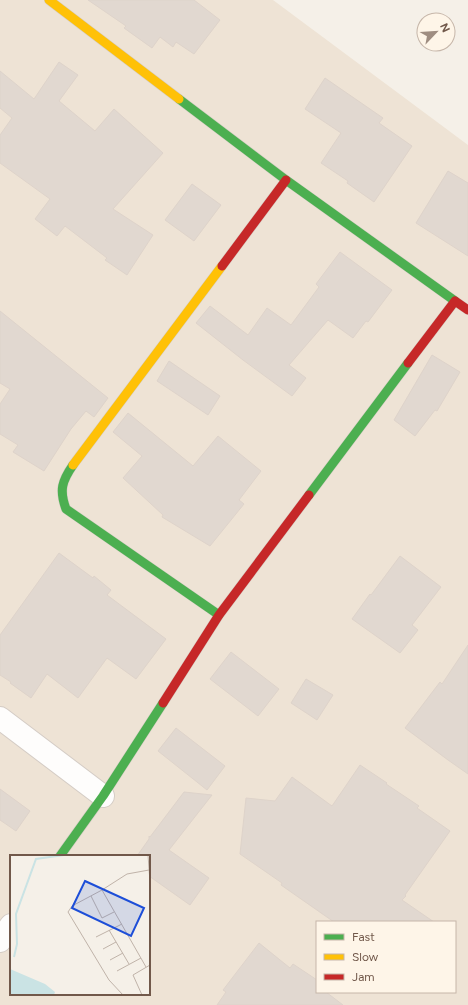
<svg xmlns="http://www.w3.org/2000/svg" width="468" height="1005" font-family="Figtree,sans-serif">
<rect width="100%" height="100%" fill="#f5f0e8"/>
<path fill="#eee3d5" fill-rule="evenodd" d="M 0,0 L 273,0 L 468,145 L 468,1005 L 0,1005 ZM 11,856 L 149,856 L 149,994 L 11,994 ZM 317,922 L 455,922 L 455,992 L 317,992 Z"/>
<g fill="#e1d8d0" stroke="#ded3ca">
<polygon points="88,0 194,0 220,20 194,54 176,42 173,47 160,37 152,48 124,28 126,26"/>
<polygon points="59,62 78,75 59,101 95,131 114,109 163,153 113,209 153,235 127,275 105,260 107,258 65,226 57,236 35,219 50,199 0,163 0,135 12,118 0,108 0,71 34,99"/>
<polygon points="325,78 383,118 379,123 412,146 374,202 347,183 348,181 321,163 341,133 305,109"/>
<polygon points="448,171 468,183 468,256 416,223"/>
<polygon points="192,184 221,205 194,241 165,220"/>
<polygon points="340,252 392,290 368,322 366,321 353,338 328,320 289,365 306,378 292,396 243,360 196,323 210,306 248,335 267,308 291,325 319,287 316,284"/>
<polygon points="0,311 108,398 94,417 86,411 71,429 44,471 13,452 18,445 0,434 0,404 10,389 0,383"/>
<polygon points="432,355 460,372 437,411 435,410 415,436 394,420"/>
<polygon points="169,361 220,396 208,415 157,381"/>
<polygon points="128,413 193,466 218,436 261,471 239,500 244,504 210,546 162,517 163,515 123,478 142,456 113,432"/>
<polygon points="59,553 93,578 94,576 111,590 107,595 166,639 136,679 107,658 78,698 47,674 31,698 10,683 11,682 0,675 0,635"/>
<polygon points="400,556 441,587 412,625 418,630 400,653 352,619 370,594 371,595"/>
<polygon points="468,645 468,774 448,760 405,728 440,682 442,684"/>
<polygon points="231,652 279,689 258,716 210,679"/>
<polygon points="306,679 333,695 317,720 291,703"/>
<polygon points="176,728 225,766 207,790 158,751"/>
<polygon points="360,765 387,783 386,784 419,806 417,808 450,831 405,895 406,896 402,900 434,922 334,922 281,885 282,883 240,854 246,798 275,801 292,777 332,806"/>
<polygon points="0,789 30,811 16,831 0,820"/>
<polygon points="184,792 212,795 169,850 209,878 190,905 149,876 149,856 137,856 149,839 149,836 150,837"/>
<polygon points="259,943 290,968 293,964 317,980 317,992 326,992 343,1005 217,1005 226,992 223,990"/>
</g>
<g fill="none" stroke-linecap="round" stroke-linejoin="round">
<g stroke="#d4ccc5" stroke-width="24">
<g id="street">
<polyline points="0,718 103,796"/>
<polyline points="0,941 11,925"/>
</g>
</g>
<g stroke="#d4cdc5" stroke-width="10">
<g id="fast">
<polyline points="179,99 286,180 455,301"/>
<path d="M 73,465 C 62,481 59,490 66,509 L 219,615"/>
<polyline points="309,495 408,363"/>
<polyline points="60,856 103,796 163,703"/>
</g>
</g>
<g stroke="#d4cdc5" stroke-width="10">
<g id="slow">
<polyline points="49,0 179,99"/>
<polyline points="73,465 222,266"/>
</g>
</g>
<g stroke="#d4cdc5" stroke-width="10">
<g id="jam">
<polyline points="222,266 286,180"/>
<polyline points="408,363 455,301 468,310"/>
<polyline points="163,703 219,615 309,495"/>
</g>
</g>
<use href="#street" stroke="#fefdfc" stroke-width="22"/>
<use href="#fast" stroke="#4caf50" stroke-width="9"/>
<use href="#slow" stroke="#ffc107" stroke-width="9"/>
<use href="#jam" stroke="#c62828" stroke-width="9"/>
</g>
<g transform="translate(10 855)">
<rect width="140" height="140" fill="#f5f0e8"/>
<path d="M 0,114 L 35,129 L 45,137 L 44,140 L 0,140 Z" fill="#cae3e4"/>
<path fill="none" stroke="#cae3e4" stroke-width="2" d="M 4,102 L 7,89 L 6,59 L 26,4 L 54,0"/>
<path fill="none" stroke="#c0b3a9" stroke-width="1" d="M 138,0 L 140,27M 92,35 L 62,51 L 58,57 L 99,125 L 113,140M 81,41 L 92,63 L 104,57M 99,75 L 119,109M 86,82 L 112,69M 93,94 L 106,87M 100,105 L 113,98M 136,112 L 92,35 L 117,19 L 139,15M 107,116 L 131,103M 132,140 L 123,120 L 140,110"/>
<path fill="#1d4ed8" fill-opacity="0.15" stroke="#1d4ed8" stroke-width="2" d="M 75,26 L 134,53 L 121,81 L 62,53 Z"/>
<rect width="140" height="140" fill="none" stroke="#71584a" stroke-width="2"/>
</g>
<rect x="316" y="921" width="140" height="72" fill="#fef5e8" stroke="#c6b6a9"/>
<rect x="324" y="934" width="20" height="6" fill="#4caf50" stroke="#c6b6a9"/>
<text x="352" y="941" font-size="12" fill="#71584a">Fast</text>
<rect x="324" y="954" width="20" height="6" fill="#ffc107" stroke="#c6b6a9"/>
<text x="352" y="961" font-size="12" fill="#71584a">Slow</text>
<rect x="324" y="974" width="20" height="6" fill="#c62828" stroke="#c6b6a9"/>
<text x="352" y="981" font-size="12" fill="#71584a">Jam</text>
<g transform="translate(436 32) rotate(65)"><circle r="19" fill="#fef5e8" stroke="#c6b6a9"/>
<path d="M0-3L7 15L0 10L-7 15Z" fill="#9f8d81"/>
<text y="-6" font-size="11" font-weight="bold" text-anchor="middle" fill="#71584a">N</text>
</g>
</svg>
